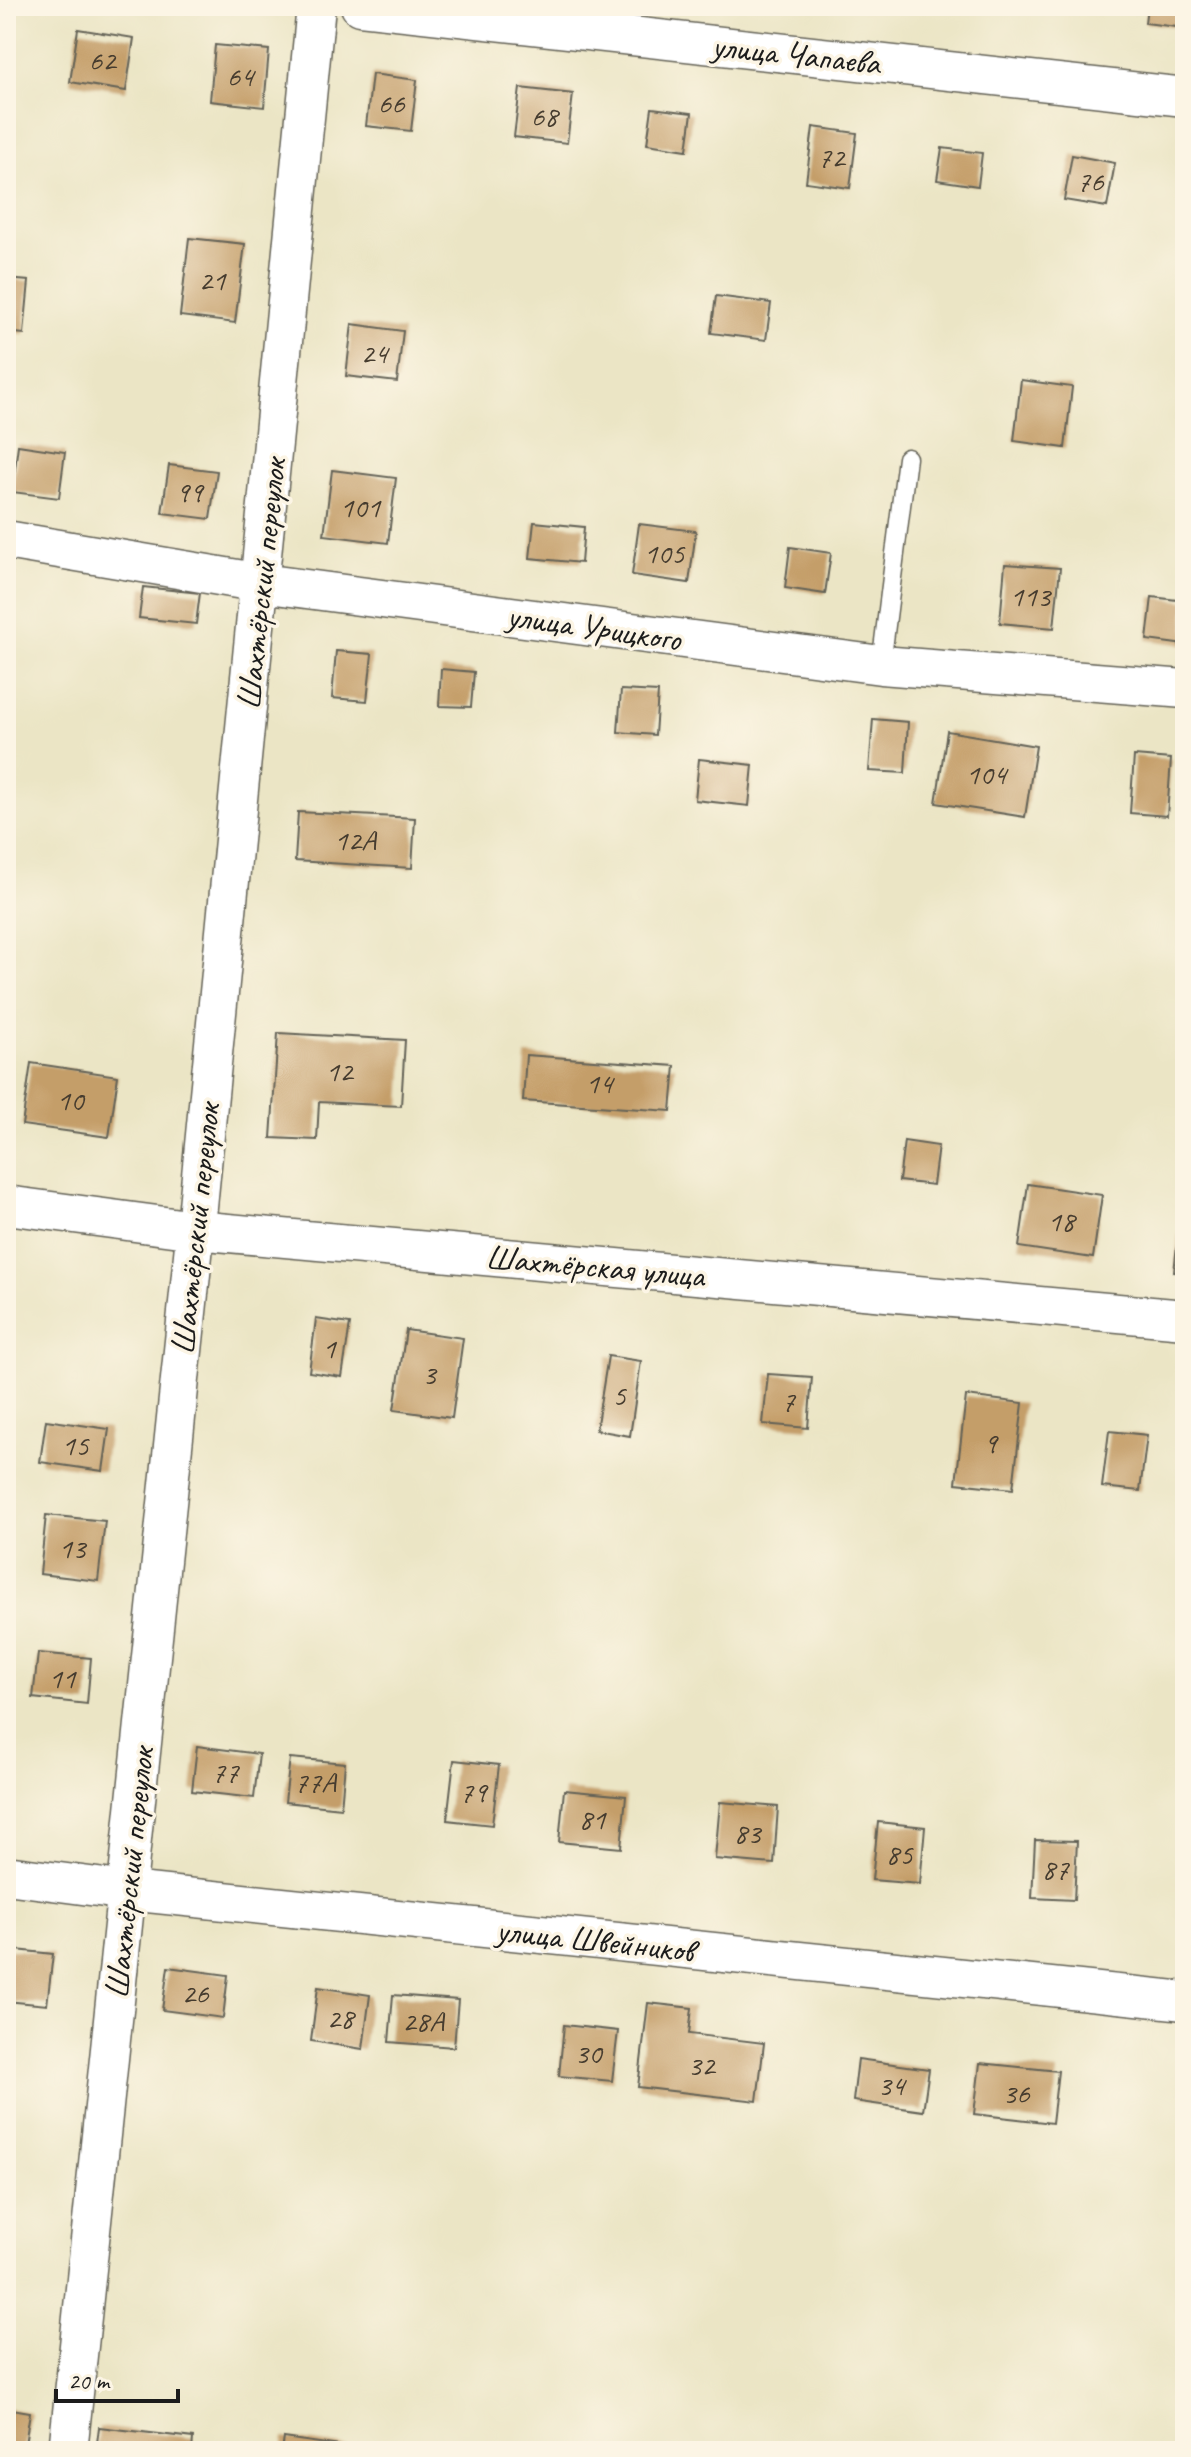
<svg xmlns="http://www.w3.org/2000/svg" width="1191" height="2457" font-family="Caveat,sans-serif">
<rect width="100%" height="100%" fill="#fcf5e5"/>
<filter id="ink" filterUnits="userSpaceOnUse"><feTurbulence type="fractalNoise" baseFrequency=".0125" numOctaves="2"/><feDisplacementMap in="SourceGraphic" scale="16" xChannelSelector="R" yChannelSelector="G"/><feConvolveMatrix kernelMatrix="1 2 1 2 8 2 1 2 1" color-interpolation-filters="sRGB"/></filter>
<filter id="wash" filterUnits="userSpaceOnUse"><feTurbulence type="fractalNoise" baseFrequency=".006" numOctaves="4" result="noise"/><feDisplacementMap in="SourceGraphic" scale="32" xChannelSelector="R" yChannelSelector="G"/><feGaussianBlur stdDeviation="1.8" result="paint"/><feColorMatrix in="noise" values="0 0 0 0 0 0 0 0 0 0 0 0 0 0 0 0 0 1.4 0 .05"/><feComposite in="paint" operator="in"/></filter>
<g filter="url(#wash)">
<rect width="100%" height="100%" fill="#ebe5c5"/>
<g id="blocks">
<g fill="#c49e69">
<polygon points="1147,6 1185,6 1185,28 1145,23"/>
<polygon points="78,29 134,38 126,91 70,82"/>
<polygon points="215,45 269,50 264,107 210,101"/>
<polygon points="372,74 417,80 411,131 366,126"/>
<polygon points="520,88 573,94 567,143 514,137"/>
<polygon points="652,108 692,113 687,150 647,144"/>
<polygon points="813,127 857,133 850,188 806,182"/>
<polygon points="942,148 982,153 978,186 937,180"/>
<polygon points="1072,155 1115,163 1107,207 1064,200"/>
<polygon points="189,238 245,244 235,323 180,316"/>
<polygon points="6,279 29,281 24,334 6,332"/>
<polygon points="716,296 771,303 766,340 711,333"/>
<polygon points="352,324 403,331 397,382 346,376"/>
<polygon points="1021,380 1072,387 1065,448 1014,441"/>
<polygon points="18,445 65,452 59,498 12,492"/>
<polygon points="169,465 217,471 210,519 162,513"/>
<polygon points="332,470 396,478 388,543 324,535"/>
<polygon points="534,522 584,527 581,563 530,558"/>
<polygon points="639,524 696,531 689,583 632,575"/>
<polygon points="790,547 831,553 825,594 785,588"/>
<polygon points="1005,564 1060,568 1054,628 1000,623"/>
<polygon points="6,573 12,574 8,603 6,603"/>
<polygon points="143,587 200,593 196,624 139,618"/>
<polygon points="1152,597 1185,601 1185,645 1147,640"/>
<polygon points="336,651 372,654 367,701 332,698"/>
<polygon points="441,669 474,672 471,707 439,706"/>
<polygon points="621,690 658,692 655,735 618,732"/>
<polygon points="873,719 908,722 905,773 869,771"/>
<polygon points="947,731 1036,746 1025,817 936,803"/>
<polygon points="1134,756 1171,759 1167,816 1130,813"/>
<polygon points="699,759 753,765 749,806 695,800"/>
<polygon points="298,812 415,818 412,868 295,861"/>
<polygon points="278,1033 405,1040 401,1106 319,1102 317,1140 271,1138"/>
<polygon points="526,1055 675,1066 671,1111 523,1101"/>
<polygon points="31,1063 118,1076 109,1137 22,1125"/>
<polygon points="904,1141 938,1146 933,1185 899,1181"/>
<polygon points="1028,1184 1102,1195 1093,1258 1019,1247"/>
<polygon points="1180,1218 1185,1219 1185,1273 1174,1272"/>
<polygon points="316,1319 350,1324 342,1377 309,1372"/>
<polygon points="406,1330 463,1338 452,1418 394,1410"/>
<polygon points="608,1356 641,1361 630,1436 596,1430"/>
<polygon points="768,1374 812,1377 808,1428 763,1424"/>
<polygon points="966,1396 1023,1403 1013,1489 956,1483"/>
<polygon points="46,1420 109,1429 103,1471 40,1462"/>
<polygon points="1109,1431 1147,1435 1140,1491 1102,1487"/>
<polygon points="46,1515 105,1521 98,1581 40,1574"/>
<polygon points="38,1653 91,1658 87,1704 33,1698"/>
<polygon points="197,1746 259,1754 254,1798 192,1791"/>
<polygon points="290,1758 345,1763 341,1808 285,1802"/>
<polygon points="454,1760 499,1765 492,1825 447,1820"/>
<polygon points="564,1790 626,1796 621,1848 559,1842"/>
<polygon points="720,1802 778,1807 774,1864 715,1859"/>
<polygon points="878,1822 925,1827 920,1884 872,1880"/>
<polygon points="1035,1840 1077,1841 1074,1900 1032,1898"/>
<polygon points="7,1949 53,1954 47,2005 6,2001"/>
<polygon points="168,1967 228,1975 223,2018 162,2010"/>
<polygon points="318,1987 370,1995 363,2049 311,2041"/>
<polygon points="393,1995 458,2000 454,2047 389,2042"/>
<polygon points="648,2003 692,2008 689,2034 764,2043 757,2101 638,2087"/>
<polygon points="564,2025 618,2031 612,2081 559,2076"/>
<polygon points="858,2059 929,2069 923,2111 853,2101"/>
<polygon points="980,2063 1058,2071 1052,2123 974,2114"/>
<polygon points="6,2408 30,2412 24,2451 6,2451"/>
<polygon points="99,2427 193,2438 192,2451 96,2451"/>
<polygon points="284,2438 362,2449 362,2451 282,2451"/>
</g>
</g>
</g>
<g filter="url(#ink)">
<use href="#blocks" fill-opacity="0" stroke="#646257" stroke-width="2"/>
<g fill="none" stroke-linecap="round" stroke-linejoin="round">
<g stroke="#646257" stroke-width="21">
<polyline id="service" points="881,665 907,458"/>
</g>
<g stroke="#646257" stroke-width="41">
<g id="minor">
<polyline points="360,6 1185,97"/>
<polyline points="6,540 261,583 881,665 1185,689"/>
<polyline points="6,1205 195,1230 1185,1319"/>
<polyline points="6,1875 128,1891 1185,2001"/>
<path d="M 68,2451 C 155,1636 239,822 316,6"/>
</g>
</g>
<use href="#service" stroke="#fff" stroke-width="18"/>
<use href="#minor" stroke="#fff" stroke-width="38"/>
</g>
</g>
<g text-anchor="middle" dominant-baseline="central" stroke-width="7" stroke-linejoin="round" paint-order="stroke">
<g font-size="30" fill="#463c2f">
<text x="102" y="60">62</text>
<text x="240" y="76">64</text>
<text x="391" y="103">66</text>
<text x="544" y="116">68</text>
<text x="831" y="157">72</text>
<text x="1090" y="181">76</text>
<text x="212" y="280">21</text>
<text x="374" y="353">24</text>
<text x="189" y="492">99</text>
<text x="360" y="507">101</text>
<text x="664" y="553">105</text>
<text x="1030" y="596">113</text>
<text x="986" y="774">104</text>
<text x="355" y="840">12А</text>
<text x="339" y="1071">12</text>
<text x="599" y="1083">14</text>
<text x="70" y="1100">10</text>
<text x="1061" y="1221">18</text>
<text x="329" y="1348">1</text>
<text x="429" y="1374">3</text>
<text x="619" y="1395">5</text>
<text x="788" y="1401">7</text>
<text x="990" y="1443">9</text>
<text x="75" y="1445">15</text>
<text x="72" y="1548">13</text>
<text x="62" y="1678">11</text>
<text x="225" y="1772">77</text>
<text x="315" y="1782">77А</text>
<text x="473" y="1792">79</text>
<text x="592" y="1819">81</text>
<text x="747" y="1833">83</text>
<text x="899" y="1854">85</text>
<text x="1055" y="1869">87</text>
<text x="195" y="1993">26</text>
<text x="340" y="2018">28</text>
<text x="423" y="2021">28А</text>
<text x="588" y="2053">30</text>
<text x="701" y="2065">32</text>
<text x="891" y="2085">34</text>
<text x="1016" y="2093">36</text>
</g>
<g font-size="34" fill="#1c1c1c" stroke="#fcf5e5">
<text transform="translate(796 54) rotate(6)">улица Чапаева</text>
<text transform="translate(261 584) rotate(-84)">Шахтёрский переулок</text>
<text transform="translate(594 627) rotate(8)">улица Урицкого</text>
<text transform="translate(195 1229) rotate(-84)">Шахтёрский переулок</text>
<text transform="translate(595 1266) rotate(5)">Шахтёрская улица</text>
<text transform="translate(129 1873) rotate(-84)">Шахтёрский переулок</text>
<text transform="translate(595 1940) rotate(6)">улица Швейников</text>
</g>
</g>
<rect width="1191" height="2457" fill="none" stroke="#fcf5e5" stroke-width="32"/>
<path d="M56 2389v12h122v-12" fill="none" stroke="#1c1c1c" stroke-width="4"/>
<text x="68" y="2389" font-size="24" fill="#1c1c1c" stroke="#fcf5e5" stroke-width="6" paint-order="stroke">20 m</text>
</svg>
